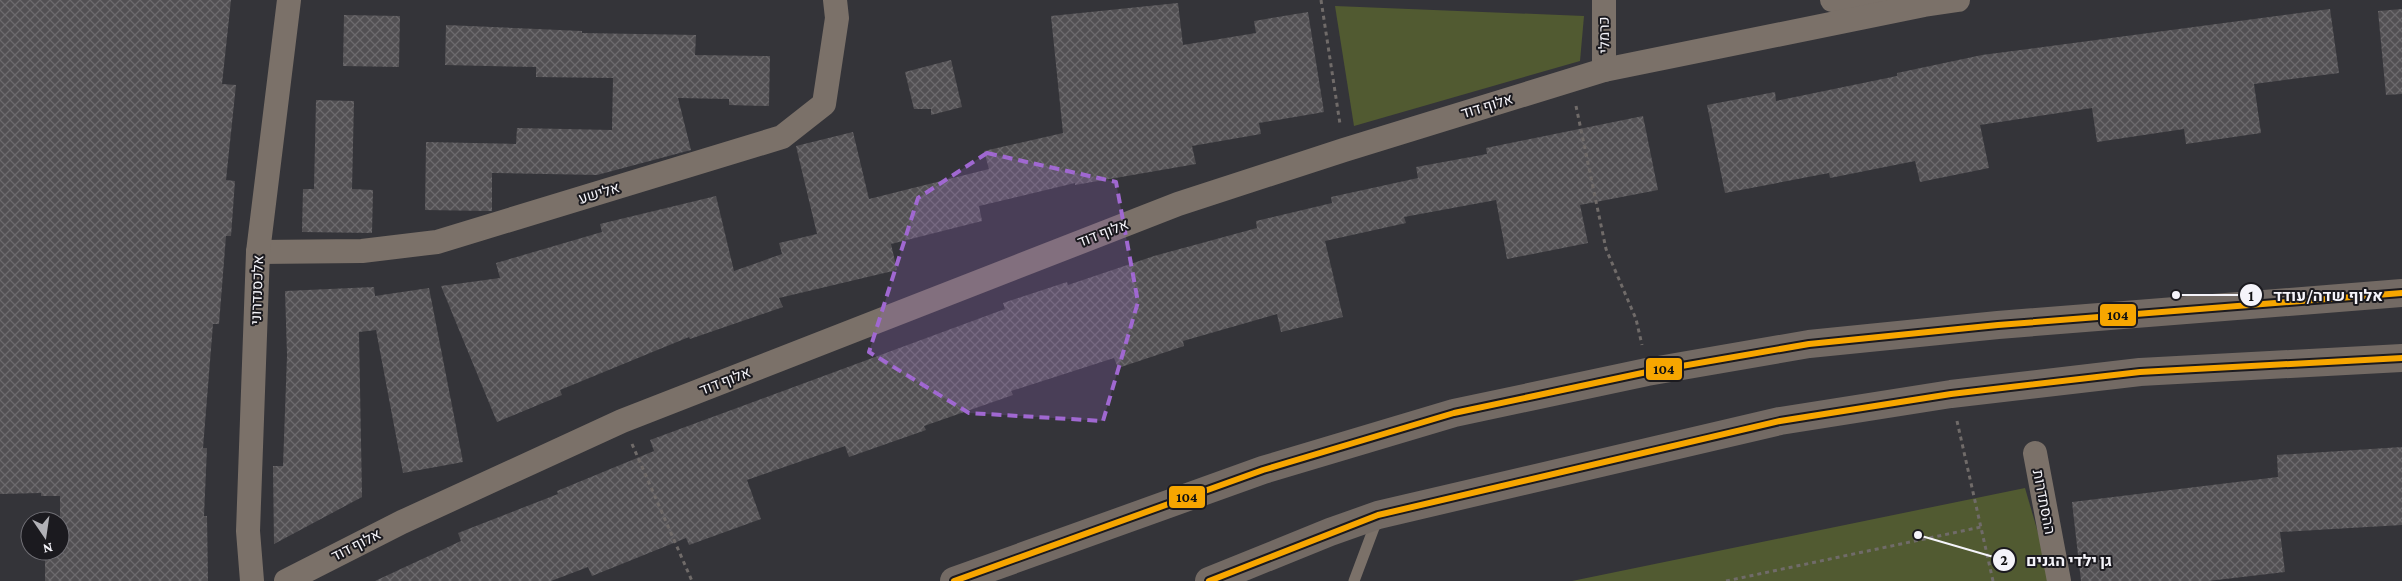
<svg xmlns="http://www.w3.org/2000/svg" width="2402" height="581" font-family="'Crimson Pro',Heebo,serif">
<defs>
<pattern id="building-cross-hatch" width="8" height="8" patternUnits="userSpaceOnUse" patternTransform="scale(1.25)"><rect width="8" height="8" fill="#525053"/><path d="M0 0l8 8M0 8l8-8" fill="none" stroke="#6c6a6d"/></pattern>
</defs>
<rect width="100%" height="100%" fill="#343439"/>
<g fill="#515a31">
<polygon points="1335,6 1584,16 1580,61 1354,126"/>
<polygon points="2025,488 2052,581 1572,581"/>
</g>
<g fill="url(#building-cross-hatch)">
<polygon points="0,0 231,0 222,84 236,85 226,180 235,181 231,236 226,236 219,324 213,324 203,448 207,448 204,516 207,516 208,581 45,581 45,551 60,551 60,496 41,496 41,493 0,494"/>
<polygon points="1178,3 1183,45 1256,33 1254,21 1308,12 1324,112 1259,123 1261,134 1192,146 1196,164 1075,185 1075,183 979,206 982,221 891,244 897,270 779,298 783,307 690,339 689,337 560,390 562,395 497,422 441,286 500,278 496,263 602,232 600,224 716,196 734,271 782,254 779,243 817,234 796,146 853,132 869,199 989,169 984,151 1063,133 1051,16"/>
<polygon points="2330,9 2339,73 2254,84 2261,133 2186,144 2184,129 2097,142 2092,108 1980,125 1989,168 1920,182 1915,161 1830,178 1829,173 1725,193 1707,105 1775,92 1776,101 1897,76 1897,73 1982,55"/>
<polygon points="2402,9 2402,94 2386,95 2378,11"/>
<polygon points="344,15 400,16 399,67 343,66"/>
<polygon points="446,25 582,31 582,33 696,35 695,55 770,56 769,106 729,105 729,99 678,98 691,150 597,175 492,173 492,211 425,210 426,142 516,144 517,128 612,130 613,78 536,77 536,67 445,65"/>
<polygon points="951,60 962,107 931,115 931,109 914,109 905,72"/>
<polygon points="316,100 354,101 352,189 373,190 372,233 302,232 303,189 314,189"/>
<polygon points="1643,116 1658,190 1580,205 1588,243 1507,259 1496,200 1404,217 1406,223 1325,241 1343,317 1281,332 1277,314 1183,341 1184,346 1118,368 1114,358 1011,391 1013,395 924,426 926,430 849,457 845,446 747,480 761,519 689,545 686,538 592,576 588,567 551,581 375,581 461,541 458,533 558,494 557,491 654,451 650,440 1005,309 1003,303 1067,282 1068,285 1154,256 1257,228 1256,221 1332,203 1331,197 1418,178 1416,167 1487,154 1486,148"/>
<polygon points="374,287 375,296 429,288 463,462 403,473 376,330 359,332 362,497 274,544 273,466 283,466 287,355 285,291"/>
<polygon points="2402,447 2402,525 2280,532 2285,572 2208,581 2081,581 2072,502 2278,477 2277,455"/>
</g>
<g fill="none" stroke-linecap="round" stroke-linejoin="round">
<g stroke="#706b69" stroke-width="3" stroke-dasharray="4 4" stroke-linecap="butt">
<polyline points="1321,0 1340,124"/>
<polyline points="1576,106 1606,249 1636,319 1642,345"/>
<polyline points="1957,421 1993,581"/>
<polyline points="632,444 692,581"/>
<polyline points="1726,581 1981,527"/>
</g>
<polyline stroke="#7b7169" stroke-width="11" points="1354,581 1378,517"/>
<g stroke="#7b7169" stroke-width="24">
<polyline points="1604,0 1604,70"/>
<polyline points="1832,0 1890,3"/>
<polyline points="258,252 362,251 437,242 782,137 824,104 837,18 835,0"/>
<polyline points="2035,453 2059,581"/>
<polyline points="252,581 248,531 258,252 289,0"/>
<polyline points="286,581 402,522 622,421 1178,204 1344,150 1604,70 1924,5 1958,0"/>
</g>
<g stroke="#736a64" stroke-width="28">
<polyline points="954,581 1263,470 1454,413 1647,372 1809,344 1998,325 2402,293"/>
<polyline points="1209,581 1330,532 1378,515 1780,421 1951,394 2140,372 2402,358"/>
</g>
<g stroke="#1b1a1f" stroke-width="10">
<g id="bus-1">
<polyline points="954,581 1263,470 1454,413 1647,372 1809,344 1998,325 2402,293"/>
<polyline points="1209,581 1378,515 1780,421 1951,394 2140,372 2402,358"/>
</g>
</g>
<use href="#bus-1" stroke="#f7a600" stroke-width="6"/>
</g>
<path fill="#a068d1" fill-opacity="0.2" stroke="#a068d1" stroke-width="4" stroke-dasharray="10 6" stroke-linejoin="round" d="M 987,153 L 1116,182 L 1138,302 L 1103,421 L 969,413 L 869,352 L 918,198 Z"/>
<g text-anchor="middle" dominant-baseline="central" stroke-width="4" stroke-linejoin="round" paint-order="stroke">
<g font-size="15" fill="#f5f4fa" stroke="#1b1a1f">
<text transform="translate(1604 35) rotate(-91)">כרמלי</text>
<text transform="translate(1487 106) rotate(-17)">אלוף דוד</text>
<text transform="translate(599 193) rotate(-17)">אלישע</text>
<text transform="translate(1103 233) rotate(-21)">אלוף דוד</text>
<text transform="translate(257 290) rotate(-88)">אלכסנדרוני</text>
<text transform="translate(725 381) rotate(-21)">אלוף דוד</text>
<text transform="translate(2044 502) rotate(79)">ההסתדרות</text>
<text transform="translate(356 545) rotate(-27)">אלוף דוד</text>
</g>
</g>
<path fill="none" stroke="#f5f4fa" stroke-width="2" d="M2176 295L2251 295M1918 535L2004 560"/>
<g fill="#f5f4fa" stroke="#1b1a1f" stroke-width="2">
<circle cx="2176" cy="295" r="5"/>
<circle cx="1918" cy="535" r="5"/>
<circle cx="2251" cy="295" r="12"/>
<circle cx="2004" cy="560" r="12"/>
</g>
<g font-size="15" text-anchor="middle" font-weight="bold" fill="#111">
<text x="2251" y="301">1</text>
<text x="2004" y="565">2</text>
</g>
<g font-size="16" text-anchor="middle" font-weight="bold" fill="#f5f4fa" stroke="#1b1a1f" stroke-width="4" stroke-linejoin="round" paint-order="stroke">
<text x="2328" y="301">אלוף שדה/עודד</text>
<text x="2069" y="566">גן ילדי הגנים</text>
</g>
<g stroke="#1b1a1f" stroke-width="2">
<rect x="2099" y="303" width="38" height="24" rx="5" fill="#f7a600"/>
<rect x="1645" y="357" width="38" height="24" rx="5" fill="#f7a600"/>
<rect x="1168" y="485" width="38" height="24" rx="5" fill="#f7a600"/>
</g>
<g font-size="14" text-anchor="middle" font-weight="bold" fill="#111">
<text x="2118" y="320">104</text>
<text x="1664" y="374">104</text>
<text x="1187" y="502">104</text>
</g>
<g transform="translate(45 536) rotate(167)"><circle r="24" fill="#1b1a1f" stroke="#727177"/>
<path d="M0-4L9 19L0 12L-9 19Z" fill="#b1b1b6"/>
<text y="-8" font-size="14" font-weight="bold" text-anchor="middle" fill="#f5f4fa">N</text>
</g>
</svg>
